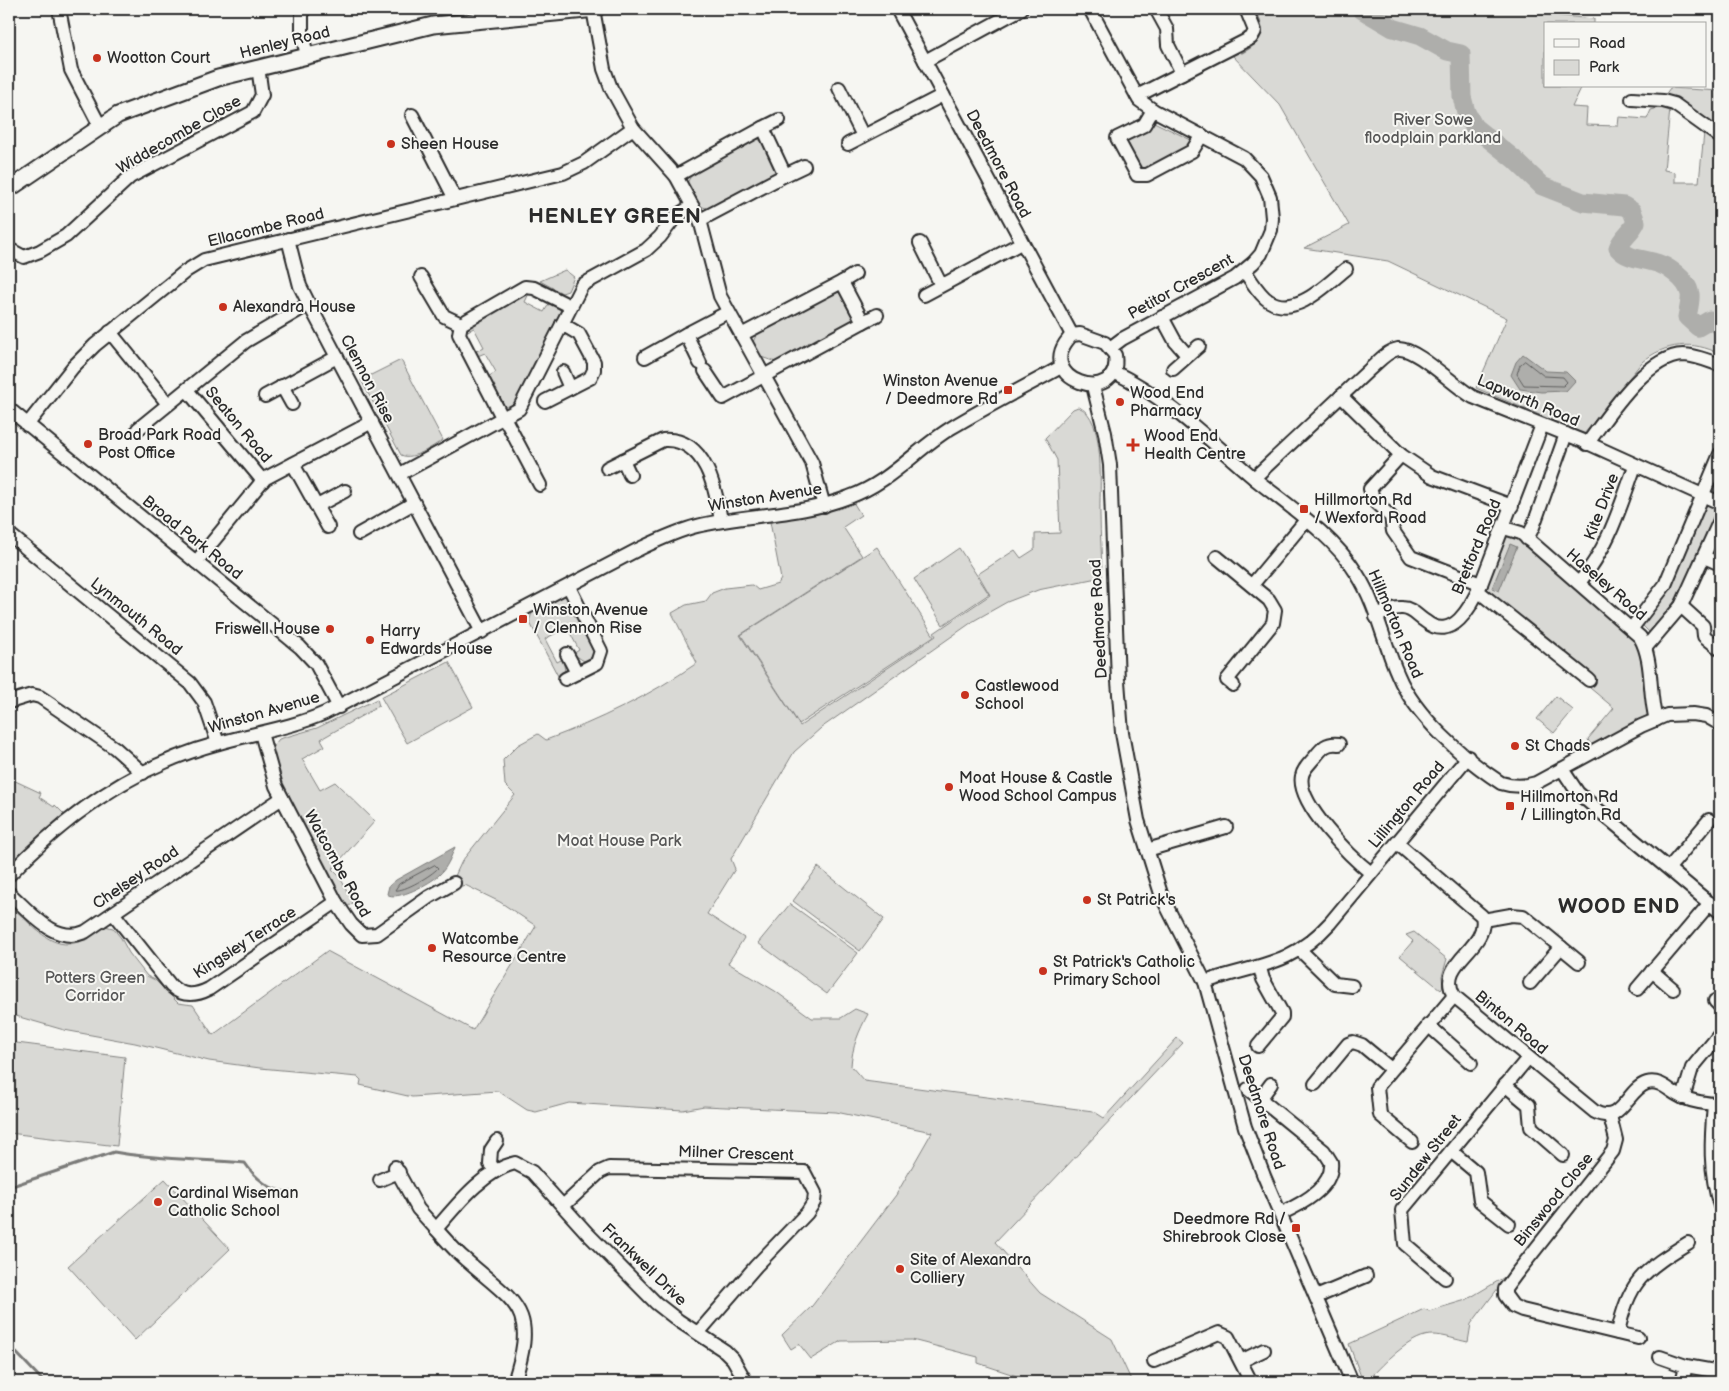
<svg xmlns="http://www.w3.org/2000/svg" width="1729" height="1391" font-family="'Balsamiq Sans',sans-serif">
<rect width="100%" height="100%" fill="#f6f6f2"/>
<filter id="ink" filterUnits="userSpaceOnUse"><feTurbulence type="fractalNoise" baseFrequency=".02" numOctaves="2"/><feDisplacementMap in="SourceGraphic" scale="10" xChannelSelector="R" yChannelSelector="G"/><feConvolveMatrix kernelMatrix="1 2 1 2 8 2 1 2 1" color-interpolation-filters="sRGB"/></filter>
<g filter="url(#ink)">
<g fill="#d9d9d5" stroke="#828280">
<path d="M 1251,9 L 1520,9 L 1531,13 L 1594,19 L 1594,24 L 1545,24 L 1545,86 L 1582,86 L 1572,107 L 1587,108 L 1586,125 L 1618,126 L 1619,117 L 1647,119 L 1651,110 L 1662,107 L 1670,109 L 1664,170 L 1675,172 L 1675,182 L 1699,182 L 1704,133 L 1720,145 L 1720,354 C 1693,340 1665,343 1642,362 L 1584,434 L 1476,388 L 1507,318 L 1388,261 L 1304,248 L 1349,225 L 1280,105 L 1231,54 L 1252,42 Z"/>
<polygon points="1670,88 1720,91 1720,130 1665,95"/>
<polygon points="1154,122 1191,140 1192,144 1189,148 1143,171 1137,169 1125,144 1128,137"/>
<polygon points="755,138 764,142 777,169 772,178 709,209 700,206 687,183 692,174"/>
<polygon points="565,270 574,277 568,291 562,293 540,281"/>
<polygon points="835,290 841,291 855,318 851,322 776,362 761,357 753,342 758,331"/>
<polygon points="530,291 525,302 544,312 550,302 560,308 561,315 516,405 505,410 486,378 496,372 485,353 475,357 473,353 484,347 474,328 463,333 464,324"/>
<path d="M 401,360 L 443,440 C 433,446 413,461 401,455 L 361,380 Z"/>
<path d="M 1078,407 C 1107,416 1099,492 1100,515 C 1100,536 1102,557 1102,577 L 1038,590 L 1007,602 L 975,620 L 821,728 L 794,752 L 731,859 L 735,869 L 707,914 L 744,938 L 728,963 L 775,991 L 812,1018 L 841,1018 L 855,1009 L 868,1014 C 859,1031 852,1047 851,1066 L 864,1081 L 1093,1111 L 1104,1118 L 1177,1038 L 1183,1043 L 995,1242 L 1040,1293 L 1112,1339 L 1132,1382 L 1035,1382 L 978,1363 L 978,1357 L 912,1340 L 841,1341 L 811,1359 L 799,1344 L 791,1349 L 782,1335 L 812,1306 L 896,1195 L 932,1132 L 836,1112 L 704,1106 L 683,1110 L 569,1103 L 536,1112 L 527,1110 L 498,1091 L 412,1097 L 360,1085 L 361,1080 L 358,1077 L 260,1068 L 209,1061 L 135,1043 L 64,1030 L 9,1014 L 9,905 C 27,918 48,950 74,943 C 85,941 94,932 105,926 L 113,928 L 121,938 L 129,953 L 147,976 L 155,980 L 178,1003 L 193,1005 L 213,1035 L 327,951 L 473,1030 L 536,926 L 500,902 L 465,885 L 459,887 L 455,876 L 462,861 L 515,795 L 505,785 L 503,760 L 518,745 L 538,734 L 546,740 C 600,720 649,696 697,663 L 672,613 L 686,605 L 706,601 L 712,593 L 725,588 L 752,585 L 758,590 L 778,584 L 781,579 L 770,522 L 831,510 L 853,502 L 861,515 L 843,527 L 862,556 L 740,635 L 800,726 L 936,636 L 934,633 L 990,595 L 978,574 L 1015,550 L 1021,558 L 1035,549 L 1035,534 L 1060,533 L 1057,460 L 1045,438 L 1073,409 Z"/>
<polygon points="1707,503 1717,507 1717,510 1687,583 1653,632 1649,632 1640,623 1703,506"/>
<polygon points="1505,531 1517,535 1620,622 1643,649 1652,719 1592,751 1588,739 1614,708 1590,688 1595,681 1481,591"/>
<polygon points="877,547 934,636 799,724 741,635"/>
<polygon points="959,548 989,594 943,625 914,579"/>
<polygon points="564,596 567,596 595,656 591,660 584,661 573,654 579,650 567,627 545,639 557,662 563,659 565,671 558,676 529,621 532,613"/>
<polygon points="449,662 473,707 407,743 381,697"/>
<polygon points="1556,696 1573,710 1554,733 1537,719"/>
<polygon points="377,699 379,706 321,739 325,746 302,759 320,790 335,782 375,821 332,869 340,877 353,903 345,908 276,771 271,749 279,739 317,728"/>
<polygon points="9,778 41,793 39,797 54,807 55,805 64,814 9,865"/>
<polygon points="818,867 884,919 860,951 793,901"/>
<polygon points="790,904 858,953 827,994 758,943"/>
<polygon points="1414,932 1447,959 1442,976 1443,987 1441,990 1400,956 1413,941 1406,935"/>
<polygon points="9,1042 125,1057 117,1146 9,1133"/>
<polygon points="165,1179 230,1249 135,1340 68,1266"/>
<path d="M 1508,1275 L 1471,1324 L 1468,1342 C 1457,1340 1444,1335 1433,1335 C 1413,1334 1387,1360 1374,1374 L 1376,1382 L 1363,1382 L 1349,1344 L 1424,1309 L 1429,1311 L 1466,1300 Z"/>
</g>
<g fill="#aeaeab" stroke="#7a7a78">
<polygon points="1523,354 1546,371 1566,372 1575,381 1566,391 1541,392 1520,389 1511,375 1516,362"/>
<polygon points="1510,544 1517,547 1499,591 1492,588"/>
<path d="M 455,847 C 451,857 447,868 439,875 C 431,883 396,902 387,894 L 389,886 L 396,880 Z"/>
</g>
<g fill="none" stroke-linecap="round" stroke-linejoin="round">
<g stroke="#5f5f5e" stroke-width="1">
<polygon points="1525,361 1544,376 1563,377 1567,382 1563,386 1524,385 1517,374 1520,365"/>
<path d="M 435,865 L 438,868 C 432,875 404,892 395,890 L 399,884 Z"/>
</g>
<g stroke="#7a7a78" stroke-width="3">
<path d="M 1242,52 C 1265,39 1264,33 1255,9"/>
<path d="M 9,1187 L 114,1152 C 157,1160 201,1159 245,1163 C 255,1178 271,1192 290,1192"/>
<polyline points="9,1345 44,1382"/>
</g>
<path stroke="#aeaeab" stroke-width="19" d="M 1361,9 L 1393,28 L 1420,36 L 1447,51 L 1461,54 L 1462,97 L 1466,112 L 1474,127 L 1514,159 L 1542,186 L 1583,202 L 1624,206 L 1632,211 L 1636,222 C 1631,233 1622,237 1618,248 C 1628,259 1640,258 1653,262 C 1667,265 1687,279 1690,294 C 1691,300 1688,311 1687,317 L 1698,327 L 1710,320 L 1720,326"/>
<g stroke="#2b2b2b" stroke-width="16">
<g id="minor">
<polyline points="59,9 71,70 100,126"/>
<polyline points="302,9 302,35 307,55"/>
<polyline points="593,9 604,69 611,88 633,128 676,176 700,220 720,296 812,463 824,506"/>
<polyline points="897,9 1072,335"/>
<polyline points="1090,9 1139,100 1153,110 1244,158 1261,176 1270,197 1272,218 1271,230 1261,254 1253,263 1235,278 1122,339 1110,348"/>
<polyline points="1156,9 1167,29 1168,45 1182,73"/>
<polyline points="925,61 1021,9"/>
<polyline points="839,88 863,136"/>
<polyline points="1137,96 1251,38 1255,31 1246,9"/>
<polyline points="1632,99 1663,101 1674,104 1720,137"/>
<polyline points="1153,110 1144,125 1117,138 1137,175 1147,175 1192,151 1202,135"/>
<polyline points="412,115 455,199"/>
<polyline points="763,128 779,120"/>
<polyline points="848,144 943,95"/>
<polyline points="785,175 804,166"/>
<polyline points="676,176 763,128 785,175 700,220"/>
<polyline points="288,239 300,286 309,304 482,632"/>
<polyline points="920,243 941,285"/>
<polyline points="9,249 24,257 40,251 66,236 130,177 253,112 262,95 258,67"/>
<path d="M 1245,272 C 1252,281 1259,295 1269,301 C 1296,318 1327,284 1346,269"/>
<polyline points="421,277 444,316 461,324"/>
<polyline points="842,282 855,274"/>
<polyline points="924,295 1021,243"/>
<polyline points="1162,317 1175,341 1187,355"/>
<polyline points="863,322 877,315"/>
<polyline points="110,332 140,369"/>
<path d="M 1080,334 L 1105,343 L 1115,355 C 1123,409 1028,380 1072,335 Z"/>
<polyline points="645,357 686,334"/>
<polyline points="700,363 686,334 728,312"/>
<polyline points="1173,369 1199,346"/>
<polyline points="705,371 723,398 863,322 842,282 741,335"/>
<polyline points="563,372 570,388"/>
<path d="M 1114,372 C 1168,398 1210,441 1255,479 C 1290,507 1333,535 1357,574 C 1377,605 1383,642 1398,675 C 1415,716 1464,759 1501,783 C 1514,787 1524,787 1536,783 L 1641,726 L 1667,715 L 1693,714 L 1706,716 L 1720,724"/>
<polyline points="143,373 168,404"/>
<polyline points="282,386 292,404"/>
<polyline points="1093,386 1105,433 1110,465 1118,681 1122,733 1138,820 1162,897 1205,982 1245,1127 1264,1176 1352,1382"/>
<polyline points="187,390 263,481"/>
<polyline points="265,396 337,357"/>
<polyline points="1341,396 1401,455 1432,476 1512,506"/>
<polyline points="545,401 590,378 594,370 594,362 579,334 562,324"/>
<polyline points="9,409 300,647 316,664 339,707"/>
<polyline points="503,419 459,334 461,324 525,287 534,288 570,306"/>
<polyline points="505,419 540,485"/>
<polyline points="27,425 73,367 95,345 186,271 204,260 563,173 584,163 633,128"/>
<polyline points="138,429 246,341 309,304"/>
<path d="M 1587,444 C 1608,416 1646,356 1683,355 C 1695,355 1709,361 1720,365"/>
<polyline points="1401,455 1370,489 1374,501 1391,517 1393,531 1411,557 1481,584"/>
<polyline points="293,464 328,527"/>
<polyline points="607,468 623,460"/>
<polyline points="400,474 519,409 582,285 646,250 660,237 676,216 692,206"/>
<path d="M 630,475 L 623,460 L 663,440 C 706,437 716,490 721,521"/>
<path d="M 1254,478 L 1370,369 C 1378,362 1387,351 1398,349 C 1416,347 1455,387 1473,397 L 1583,441 L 1720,503"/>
<polyline points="317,506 345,491"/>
<path d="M 1504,528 L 1521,533 L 1640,637 C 1654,662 1648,692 1656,720"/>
<polyline points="9,534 190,683 204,702 218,743"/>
<polyline points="359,534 414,503"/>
<polyline points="1527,539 1533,527 1566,434"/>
<polyline points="1217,557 1269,600 1275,610 1273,623 1227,680 1233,685"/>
<polyline points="1704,557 1720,564"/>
<polyline points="196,562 264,479 372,422"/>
<path d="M 1579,583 C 1609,546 1619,510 1635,466"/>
<polyline points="1252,585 1306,520"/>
<polyline points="1478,591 1589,680"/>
<polyline points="1681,606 1703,626 1704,636 1720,649"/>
<path d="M 1376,617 C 1384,613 1393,607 1402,608 C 1412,608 1417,616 1425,621 C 1452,643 1471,607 1481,584 L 1542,425"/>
<polyline points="1632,628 1665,585 1720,454"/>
<polyline points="1646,647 1681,606 1720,520"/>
<polyline points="567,654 577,673"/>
<polyline points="565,679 597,663 601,651 569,587"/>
<polyline points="9,702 32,695 40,697 115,748 143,773"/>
<polyline points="261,733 276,786 336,902 351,924 362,935 377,934 429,897 454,883"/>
<path d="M 1339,744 C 1327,742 1322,748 1315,757 C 1310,763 1303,769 1302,776 C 1296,803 1352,858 1371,873"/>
<polyline points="1562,769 1578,793 1720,912"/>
<path d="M 1397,843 L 1482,916 C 1490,949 1435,962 1454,996 L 1595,1112 C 1621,1126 1627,1089 1647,1083 C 1661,1079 1671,1093 1682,1097 C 1694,1102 1708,1104 1720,1104"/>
<polyline points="1147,850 1226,827"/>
<polyline points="1669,868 1709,820"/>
<path d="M 9,875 C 66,815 137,765 219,743 C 254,733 291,728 325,713 L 637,550 C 656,541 676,531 697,526 C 747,514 800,516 849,497 C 891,482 915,450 951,428 C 987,406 1025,387 1061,367"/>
<path d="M 9,893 C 30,911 54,945 85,932 L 282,798"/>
<path d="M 113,913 L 171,986 C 183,997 195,996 209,989 L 336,902"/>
<polyline points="1483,920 1511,915 1523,916 1579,962"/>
<polyline points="1300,950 1335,984 1352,986"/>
<polyline points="1652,971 1673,989"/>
<path d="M 1205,982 C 1257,964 1290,967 1330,923 L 1468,757"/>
<polyline points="1530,983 1561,947"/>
<polyline points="1637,989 1710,903"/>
<polyline points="1715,1001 1720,1006"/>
<polyline points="1428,1025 1471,1063"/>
<polyline points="1258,1046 1282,1017 1282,1013 1263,979 1260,968"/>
<polyline points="1315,1084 1348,1044 1353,1042 1362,1045 1391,1069"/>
<polyline points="1505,1085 1529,1105 1531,1127 1563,1155"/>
<path d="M 1248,1089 L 1324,1151 L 1331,1162 C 1334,1188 1300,1205 1280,1214"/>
<polyline points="1683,1098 1692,1068 1720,1034"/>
<polyline points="1260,1099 1271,1084"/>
<path d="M 1714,1104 C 1711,1139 1709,1172 1720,1206"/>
<polyline points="1610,1116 1616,1140 1613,1151 1516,1274 1505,1289 1505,1295 1513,1306 1522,1310 1638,1338"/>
<polyline points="1412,1142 1380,1115 1377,1087 1454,996"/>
<polyline points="1451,1151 1476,1172 1480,1201 1509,1224"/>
<polyline points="395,1167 418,1209 436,1229"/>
<polyline points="496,1171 490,1164 491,1150 497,1141"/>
<polyline points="380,1180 399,1172"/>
<polyline points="563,1206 600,1172 609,1168 804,1172 815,1193 814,1202 807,1213 756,1266 698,1333"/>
<polyline points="1445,1278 1405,1244 1402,1210 1528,1058"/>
<polyline points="1316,1297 1366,1276"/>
<path d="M 1618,1333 C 1628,1281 1644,1270 1688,1243"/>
<polyline points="1660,1357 1686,1366 1720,1372"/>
<polyline points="1154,1361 1219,1333 1228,1337 1251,1382"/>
<polyline points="1241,1361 1264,1350"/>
<path d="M 514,1382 C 538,1308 517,1305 466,1260 C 455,1251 445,1239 436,1229 C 457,1205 483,1171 515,1163 L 532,1172 L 587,1233 L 656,1303 L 679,1321 L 725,1351 L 733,1359 L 746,1382"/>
<polyline points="1682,1382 1686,1366"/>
</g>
</g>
<g stroke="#2b2b2b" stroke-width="19">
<polyline id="major" points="9,189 118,115 218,78 433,25 596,9"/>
</g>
<use href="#minor" stroke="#f6f6f2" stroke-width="12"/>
<use href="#major" stroke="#f6f6f2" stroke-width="15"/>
</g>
</g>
<g fill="#c8321e" stroke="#f6f6f2" stroke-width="2">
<circle cx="97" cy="58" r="5"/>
<circle cx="391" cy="144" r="5"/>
<circle cx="223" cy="307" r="5"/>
<rect x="1003" y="385" width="10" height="10" rx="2.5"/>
<circle cx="1120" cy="402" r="5"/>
<circle cx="88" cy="444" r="5"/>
<path d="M1130.5 437.5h5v5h5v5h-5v5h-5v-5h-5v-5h5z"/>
<rect x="1299" y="504" width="10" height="10" rx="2.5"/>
<rect x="518" y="614" width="10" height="10" rx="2.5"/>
<circle cx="330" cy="629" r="5"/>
<circle cx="370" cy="640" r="5"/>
<circle cx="965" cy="695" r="5"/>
<circle cx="1515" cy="746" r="5"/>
<circle cx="949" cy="787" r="5"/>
<rect x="1505" y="801" width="10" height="10" rx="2.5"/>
<circle cx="1087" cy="900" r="5"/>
<circle cx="432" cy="948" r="5"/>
<circle cx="1043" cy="971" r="5"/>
<circle cx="158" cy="1202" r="5"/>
<rect x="1291" y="1223" width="10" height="10" rx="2.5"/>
<circle cx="900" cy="1269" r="5"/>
</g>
<g text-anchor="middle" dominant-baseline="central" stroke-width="4" stroke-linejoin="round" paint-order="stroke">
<g font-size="16" fill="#2b2b2b" stroke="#f6f6f2">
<text transform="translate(285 43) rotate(-14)">Henley Road</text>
<text transform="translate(179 135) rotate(-30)">Widdecombe Close</text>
<text transform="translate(998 164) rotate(62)">Deedmore Road</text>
<text transform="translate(266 228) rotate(-14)">Ellacombe Road</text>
<text transform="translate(1181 287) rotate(-29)">Petitor Crescent</text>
<text transform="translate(367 379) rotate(62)">Clennon Rise</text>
<text transform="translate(1528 401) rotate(23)">Lapworth Road</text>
<text transform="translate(238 425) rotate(50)">Seaton Road</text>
<text transform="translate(765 498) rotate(-9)">Winston Avenue</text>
<text transform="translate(1602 507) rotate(-69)">Kite Drive</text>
<text transform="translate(192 538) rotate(39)">Broad Park Road</text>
<text transform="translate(1477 547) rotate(-67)">Bretford Road</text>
<text transform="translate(1606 585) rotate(41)">Haseley Road</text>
<text transform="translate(136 617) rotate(39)">Lynmouth Road</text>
<text transform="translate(1099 619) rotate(-93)">Deedmore Road</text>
<text transform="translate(1395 624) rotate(67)">Hillmorton Road</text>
<text transform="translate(264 713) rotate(-16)">Winston Avenue</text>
<text transform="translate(1407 805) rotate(-50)">Lillington Road</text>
<text transform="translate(337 864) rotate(61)">Watcombe Road</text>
<text transform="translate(136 878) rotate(-34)">Chelsey Road</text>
<text transform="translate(245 943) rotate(-33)">Kingsley Terrace</text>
<text transform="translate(1511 1023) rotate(40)">Binton Road</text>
<text transform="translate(1261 1112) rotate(72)">Deedmore Road</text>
<text transform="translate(736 1154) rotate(2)">Milner Crescent</text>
<text transform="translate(1426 1158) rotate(-52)">Sundew Street</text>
<text transform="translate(1554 1200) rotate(-51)">Binswood Close</text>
<text transform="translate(644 1265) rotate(44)">Frankwell Drive</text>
</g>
<g font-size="16" fill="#2b2b2b" stroke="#f6f6f2" text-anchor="start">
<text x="107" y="58">Wootton Court</text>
<text x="401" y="144">Sheen House</text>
<text x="233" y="307">Alexandra House</text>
<text x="998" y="381" text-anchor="end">Winston Avenue<tspan x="998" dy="18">/ Deedmore Rd</tspan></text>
<text x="1130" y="393">Wood End<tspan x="1130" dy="18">Pharmacy</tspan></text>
<text x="98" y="435">Broad Park Road<tspan x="98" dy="18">Post Office</tspan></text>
<text x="1144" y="436">Wood End<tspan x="1144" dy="18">Health Centre</tspan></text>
<text x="1314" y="500">Hillmorton Rd<tspan x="1314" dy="18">/ Wexford Road</tspan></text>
<text x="533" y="610">Winston Avenue<tspan x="533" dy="18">/ Clennon Rise</tspan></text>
<text x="320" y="629" text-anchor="end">Friswell House</text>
<text x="380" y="631">Harry<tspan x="380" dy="18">Edwards House</tspan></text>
<text x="975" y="686">Castlewood<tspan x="975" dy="18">School</tspan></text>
<text x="1525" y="746">St Chads</text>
<text x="959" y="778">Moat House &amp; Castle<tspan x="959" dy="18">Wood School Campus</tspan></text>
<text x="1520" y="797">Hillmorton Rd<tspan x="1520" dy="18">/ Lillington Rd</tspan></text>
<text x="1097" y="900">St Patrick's</text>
<text x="442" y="939">Watcombe<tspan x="442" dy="18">Resource Centre</tspan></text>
<text x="1053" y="962">St Patrick's Catholic<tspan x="1053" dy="18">Primary School</tspan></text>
<text x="168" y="1193">Cardinal Wiseman<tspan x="168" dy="18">Catholic School</tspan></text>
<text x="1286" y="1219" text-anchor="end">Deedmore Rd /<tspan x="1286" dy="18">Shirebrook Close</tspan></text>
<text x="910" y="1260">Site of Alexandra<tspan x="910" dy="18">Colliery</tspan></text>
</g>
<g font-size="16" fill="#565656" stroke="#f6f6f2">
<text x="1433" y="120">River Sowe<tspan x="1433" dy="18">floodplain parkland</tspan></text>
<text x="619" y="841">Moat House Park</text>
<text x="95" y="978">Potters Green<tspan x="95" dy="18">Corridor</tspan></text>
</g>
<g font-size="21" font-weight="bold" letter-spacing="1" fill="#2b2b2b" stroke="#f6f6f2">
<text x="615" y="216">HENLEY GREEN</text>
<text x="1619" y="906">WOOD END</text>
</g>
</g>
<rect width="1729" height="1391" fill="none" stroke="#f6f6f2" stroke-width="30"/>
<rect x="15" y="15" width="1699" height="1361" fill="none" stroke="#2b2b2b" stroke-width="2" filter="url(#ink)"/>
<rect x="1544" y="22" width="162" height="65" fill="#f6f6f2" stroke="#a5a5a2"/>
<rect x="1554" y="39" width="25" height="8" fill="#f6f6f2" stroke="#a5a5a2"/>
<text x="1589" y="48" font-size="15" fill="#2b2b2b">Road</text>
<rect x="1554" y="60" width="25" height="15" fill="#d9d9d5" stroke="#a5a5a2"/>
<text x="1589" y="72" font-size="15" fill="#2b2b2b">Park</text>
</svg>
